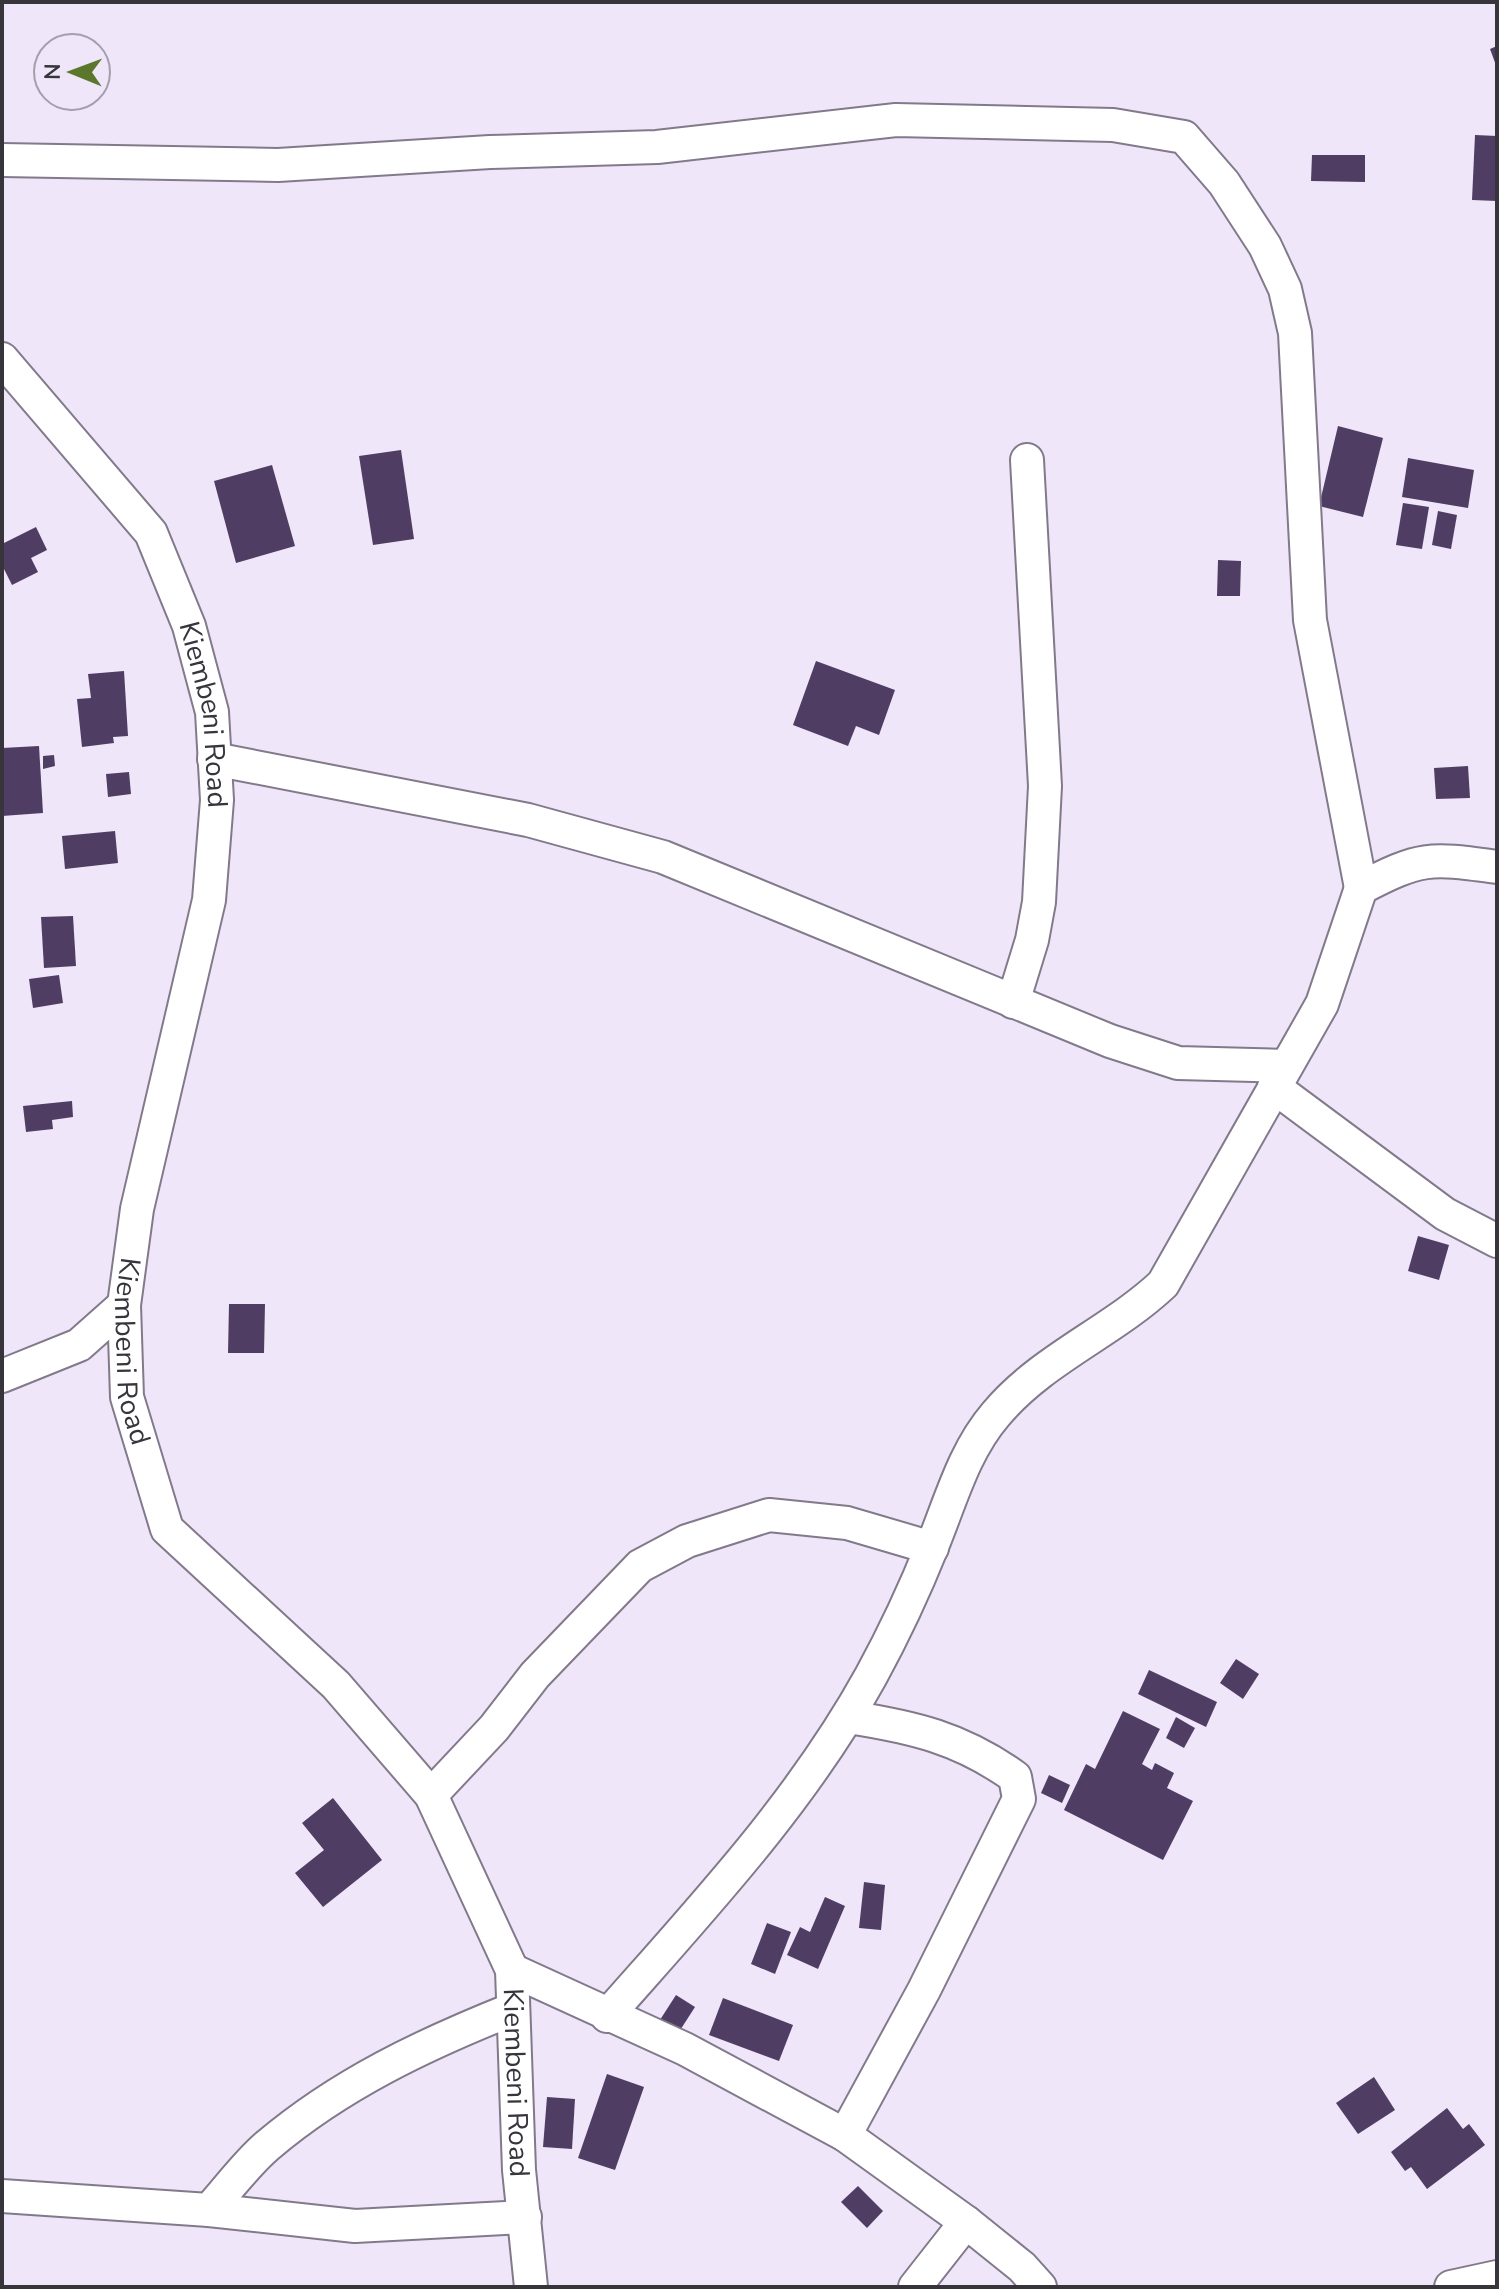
<svg xmlns="http://www.w3.org/2000/svg" width="1499" height="2289" font-family="'Nunito Sans',sans-serif">
<rect width="100%" height="100%" fill="#efe6f9"/>
<g fill="#503d63">
<polygon points="1497,46 1497,68 1490,49"/>
<polygon points="1475,135 1497,136 1497,201 1472,200"/>
<polygon points="1312,155 1365,155 1365,182 1311,181"/>
<polygon points="1338,426 1383,438 1363,517 1319,506"/>
<polygon points="401,450 414,539 373,545 359,456"/>
<polygon points="1408,458 1474,470 1468,508 1402,497"/>
<polygon points="272,465 295,546 236,563 214,481"/>
<polygon points="1403,503 1429,507 1422,549 1396,545"/>
<polygon points="1438,511 1457,515 1451,549 1432,545"/>
<polygon points="36,527 47,550 31,558 38,572 12,585 2,565 2,544"/>
<polygon points="1218,560 1241,561 1240,596 1217,596"/>
<polygon points="816,661 895,690 879,735 856,726 848,746 793,725"/>
<polygon points="124,671 128,736 113,737 114,743 82,747 77,699 91,698 88,674"/>
<polygon points="39,746 43,813 2,816 2,748"/>
<polygon points="54,755 55,766 43,769 43,756"/>
<polygon points="1468,766 1470,798 1436,799 1434,768"/>
<polygon points="129,772 131,794 108,797 106,774"/>
<polygon points="115,831 118,863 65,869 62,836"/>
<polygon points="73,916 76,966 44,968 41,917"/>
<polygon points="59,975 63,1003 33,1008 29,979"/>
<polygon points="72,1101 73,1117 52,1120 53,1129 26,1132 23,1106"/>
<polygon points="1418,1236 1449,1245 1439,1280 1408,1271"/>
<polygon points="229,1304 265,1304 264,1353 228,1353"/>
<polygon points="1236,1659 1259,1674 1243,1699 1220,1683"/>
<polygon points="1149,1670 1217,1702 1206,1727 1138,1694"/>
<polygon points="1123,1711 1160,1729 1142,1764 1152,1770 1155,1763 1174,1773 1167,1788 1193,1801 1163,1860 1064,1810 1086,1764 1095,1769"/>
<polygon points="1176,1717 1195,1728 1184,1748 1166,1738"/>
<polygon points="1049,1775 1070,1785 1062,1803 1041,1793"/>
<polygon points="333,1798 382,1860 323,1907 295,1873 324,1850 302,1823"/>
<polygon points="864,1882 885,1885 881,1930 859,1928"/>
<polygon points="825,1897 845,1906 818,1969 787,1955 800,1927 810,1932"/>
<polygon points="767,1923 791,1932 775,1974 751,1964"/>
<polygon points="676,1995 695,2007 677,2035 658,2023"/>
<polygon points="723,1998 793,2025 779,2061 709,2035"/>
<polygon points="607,2074 644,2087 615,2170 578,2158"/>
<polygon points="1374,2077 1395,2110 1358,2134 1336,2103"/>
<polygon points="547,2097 575,2099 572,2149 543,2147"/>
<polygon points="1447,2108 1463,2129 1469,2124 1485,2145 1427,2189 1411,2167 1405,2171 1391,2152"/>
<polygon points="858,2186 883,2211 867,2228 841,2202"/>
</g>
<g fill="none" stroke-linecap="round" stroke-linejoin="round">
<g stroke="#82798b" stroke-width="36">
<g id="minor">
<polyline points="2,160 278,165 490,152 657,147 896,120 1113,125 1184,137 1224,183 1265,246 1285,289 1295,333 1310,620 1361,888"/>
<path id="s1" d="M 2,359 L 151,533 L 189,626 L 212,712 L 217,800 L 209,900 L 137,1209 L 124,1305 L 127,1397 L 167,1529 L 336,1685 L 431,1795 L 512,1970 L 519,2170 L 531,2287"/>
<polyline points="214,759 528,820 663,857 1110,1041 1178,1063 1286,1066"/>
<polyline points="1013,1002 1032,940 1039,902 1045,786 1027,460"/>
<polyline points="1274,1087 1445,1214 1497,1241"/>
<polyline points="2,1376 79,1345 124,1305"/>
<polyline points="431,1795 494,1728 535,1675 640,1566 687,1541 769,1515 847,1523 932,1548"/>
<polyline points="512,1970 685,2049 845,2135 966,2222 1022,2267 1040,2287"/>
<path d="M 607,2016 C 702,1908 801,1803 871,1676 C 894,1634 915,1589 933,1544 C 951,1500 964,1451 996,1414 C 1042,1359 1112,1332 1163,1284 L 1322,1004 L 1361,888 C 1422,856 1430,858 1497,867"/>
<path d="M 845,2135 L 924,1990 L 1019,1799 L 1015,1777 C 961,1738 913,1727 848,1717"/>
<polyline points="2,2196 209,2210 355,2226 525,2217"/>
<path d="M 209,2210 C 228,2189 246,2164 267,2146 C 340,2084 425,2044 513,2009"/>
<polyline points="915,2287 966,2222"/>
<polyline points="1451,2287 1497,2277"/>
</g>
</g>
<use href="#minor" stroke="#fff" stroke-width="32"/>
</g>
<g text-anchor="middle" dominant-baseline="central" stroke-width="8" stroke-linejoin="round" paint-order="stroke">
<g font-size="28" fill="#37343b" stroke="#efe6f9">
<text stroke="none"><textPath href="#s1" startOffset="420">Kiembeni Road</textPath></text>
<text stroke="none"><textPath href="#s1" startOffset="1068">Kiembeni Road</textPath></text>
<text stroke="none"><textPath href="#s1" startOffset="1932">Kiembeni Road</textPath></text>
</g>
</g>
<rect width="1499" height="2289" fill="none" stroke="#37343b" stroke-width="8"/>
<g transform="translate(72 72) rotate(271)"><circle r="38" fill="#efe6f9" stroke="#a59fad" stroke-width="2"/>
<path d="M0-6L14 30L0 20L-14 30Z" fill="#5b772b"/>
<text y="-12" font-size="22" font-weight="bold" text-anchor="middle" fill="#37343b">N</text>
</g>
</svg>
